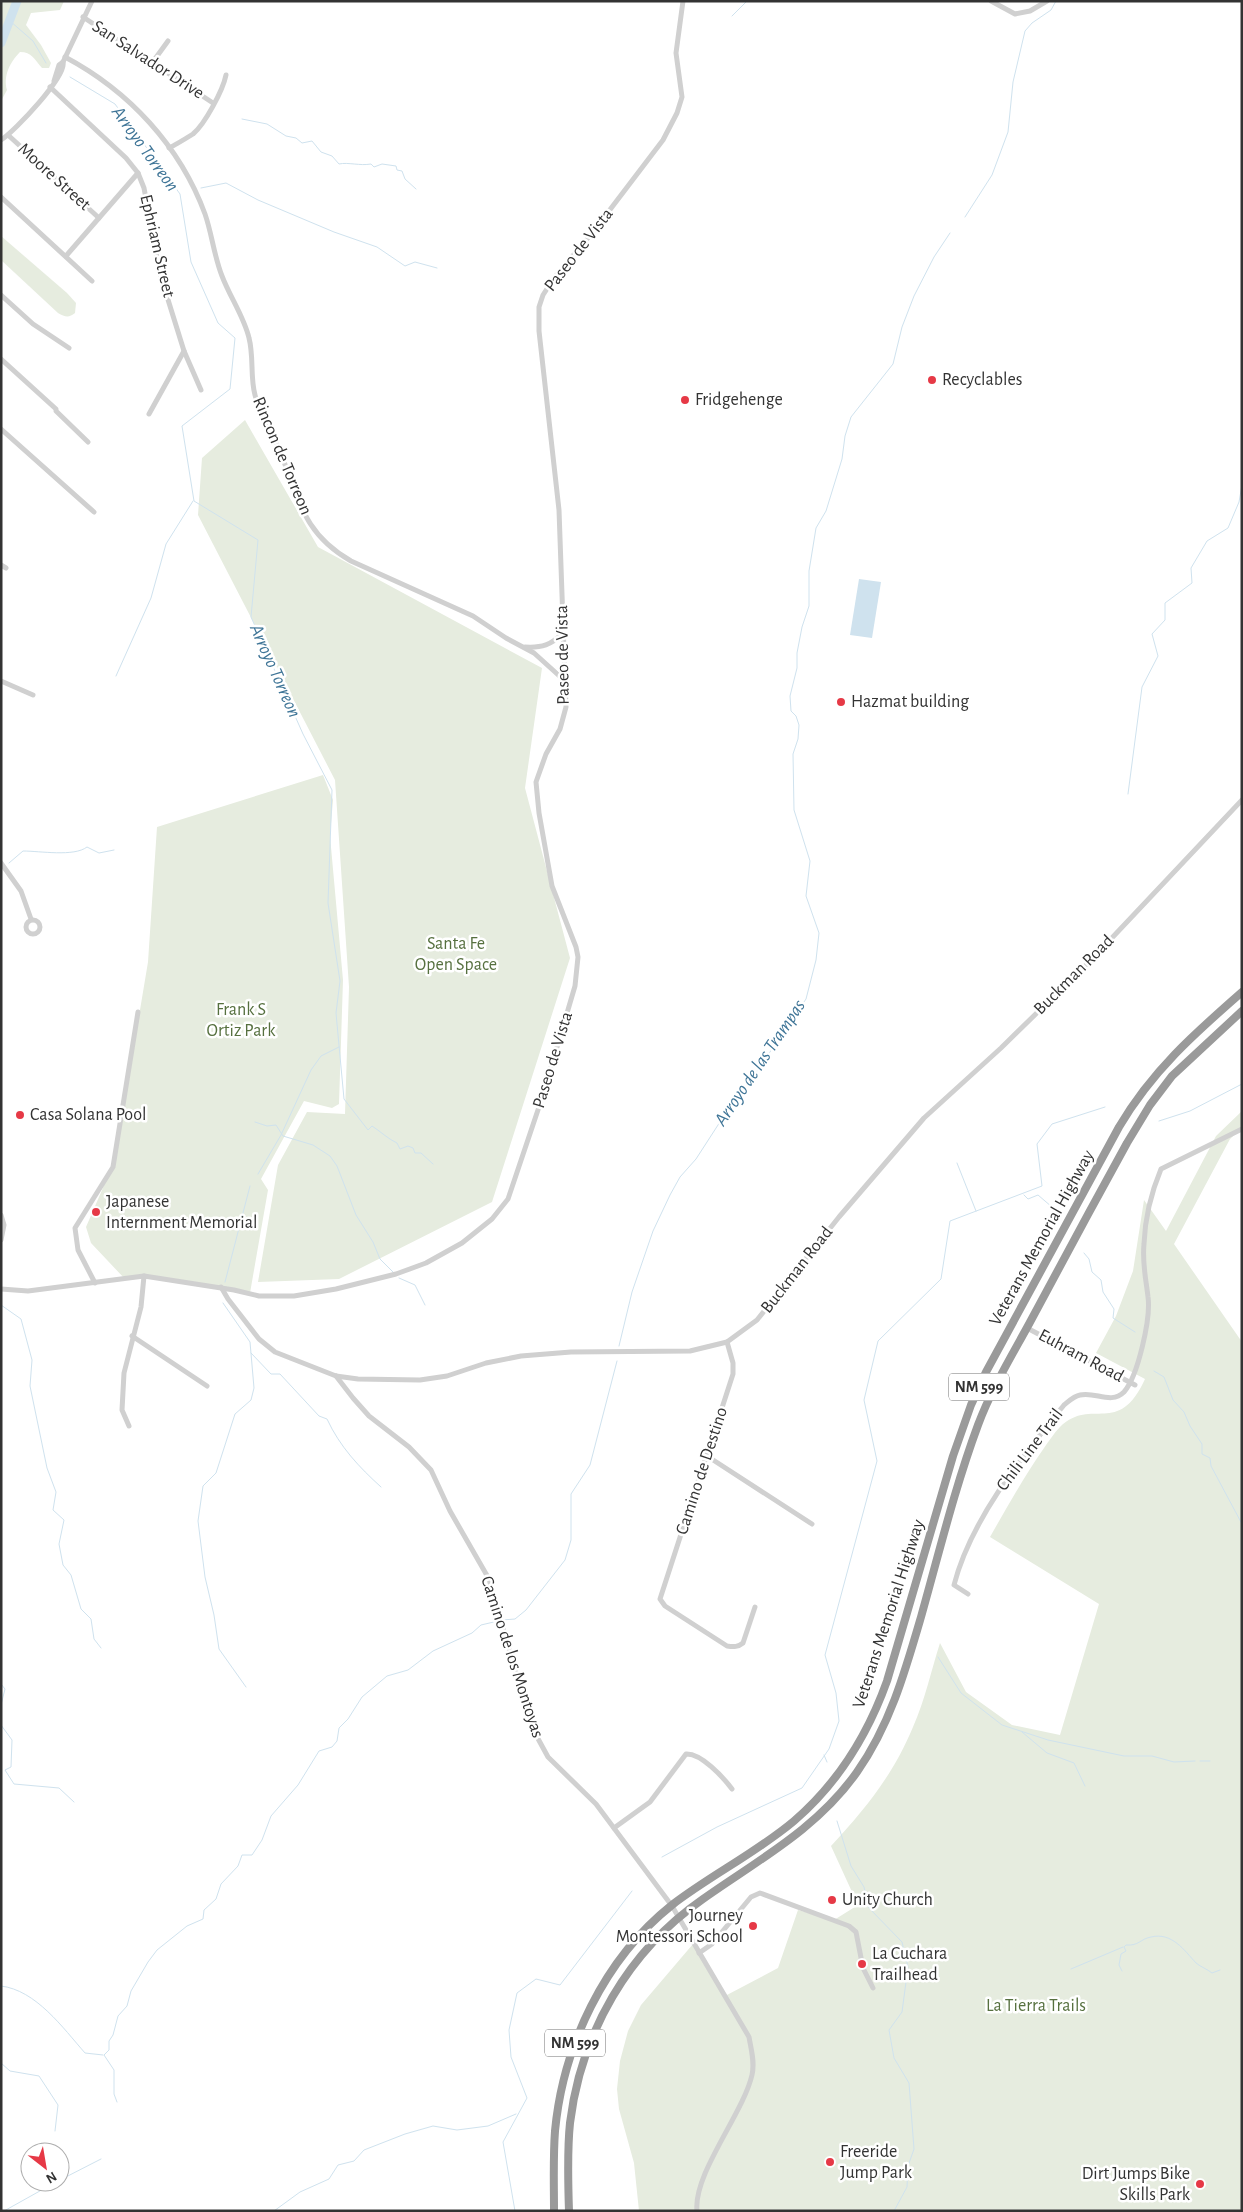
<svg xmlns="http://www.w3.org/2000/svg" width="1243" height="2212" font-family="'Alegreya Sans',sans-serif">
<rect width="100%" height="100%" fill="#fff"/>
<g fill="#e6ecdf">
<path d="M 1,1 L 64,1 L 60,10 L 31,13 L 26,25 L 41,45 L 51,63 L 49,68 L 42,68 C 34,59 32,52 20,52 C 10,62 3,76 7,90 L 1,101 Z"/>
<path d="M 1,236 L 67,293 L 76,303 L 75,313 C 69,318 65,317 58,313 L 1,260 Z"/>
<polygon points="245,420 318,547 542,668 525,788 570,958 492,1202 339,1279 258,1282 278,1165 307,1112 345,1114 349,987 335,780 198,515 202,458"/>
<polygon points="323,775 333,800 330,836 343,980 339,1104 332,1108 304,1101 261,1179 268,1190 250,1293 168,1279 124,1278 91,1243 86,1227 115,1160 148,962 157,827"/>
<path d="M 1242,1111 L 1242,1128 L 1230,1139 L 1174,1244 L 1242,1342 L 1242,2211 L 639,2211 L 634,2163 L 619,2109 L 617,2089 L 620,2061 L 628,2031 L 641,2005 L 693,1944 L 725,1996 L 778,1968 L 798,1910 L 834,1920 L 858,1905 L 831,1846 C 866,1808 893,1775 913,1727 C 925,1700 931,1671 940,1643 L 966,1692 L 1012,1725 L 1060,1735 L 1099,1604 L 990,1537 C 1007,1507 1024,1477 1044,1448 C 1049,1441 1054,1433 1060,1427 C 1092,1396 1118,1438 1145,1379 L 1096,1353 L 1116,1316 L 1133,1271 L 1144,1200 L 1166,1231 L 1216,1136 Z"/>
</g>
<polygon fill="#cfe2ee" points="859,579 881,582 872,638 850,635"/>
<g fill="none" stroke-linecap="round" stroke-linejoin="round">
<g stroke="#cfe2ee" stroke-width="1">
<polyline points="732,16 747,1"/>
<polyline points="10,21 33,41 46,63"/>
<path d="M 70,77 L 115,104 L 180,194 L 191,262 L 218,323 L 235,338 L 230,389 L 182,426 L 194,501 L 258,540 L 251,617 L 303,734 L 332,790 L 328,903 L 340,981 L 336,1013 L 344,1099 L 368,1130 L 372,1126 C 380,1131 388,1139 397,1143 L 400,1149 L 408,1146 L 413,1148 L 415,1153 L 421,1153 L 433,1164"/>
<path d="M 242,119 L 267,124 L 286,136 L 296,138 L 302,143 L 312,141 L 321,152 L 332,156 L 339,164 C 348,162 360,166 371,164 L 374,167 L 382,164 L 396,166 L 397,170 L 402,171 L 405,179 L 416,189"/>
<polyline points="201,188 226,183 258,200 334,232 377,247 405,266 415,262 437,268"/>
<polyline points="965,217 992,175 1008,132 1013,82 1025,31 1032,23 1051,10 1056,1"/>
<polyline points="116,676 151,598 166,544 193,501"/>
<polyline points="1128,794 1142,687 1158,656 1152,634 1165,620 1165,603 1192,583 1191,568 1207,541 1228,528 1239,502 1242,485"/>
<path d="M 9,863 L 23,851 C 40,851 74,857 87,847 L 99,853 L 114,850"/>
<polyline points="1159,1121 1190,1111 1242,1084"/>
<polyline points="255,1122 267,1126 276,1125 283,1136 313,1145 330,1156 337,1166 356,1215 373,1242 380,1259 393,1272"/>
<polyline points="957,1163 976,1211"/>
<polyline points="258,1174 281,1135 311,1070 321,1056 339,1047"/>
<polyline points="1024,1195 1028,1199 1038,1195 1052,1207"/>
<polyline points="1084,1253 1089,1259 1092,1272 1101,1280 1103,1292 1114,1309 1113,1318 1135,1332"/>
<polyline points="399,1278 415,1285 425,1305"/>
<polyline points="225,1282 250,1186"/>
<polyline points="223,1303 250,1342 254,1388 251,1400 235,1414 216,1473 203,1486 198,1521 205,1577 214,1615 219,1649 246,1687"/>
<polyline points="1,1305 21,1319 32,1360 30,1386 47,1468 56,1492 53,1510 64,1520 59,1544 63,1565 71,1575 81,1609 91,1619 94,1639 101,1648"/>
<polyline points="619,1346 632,1292 653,1231 670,1195 680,1177 696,1159 729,1108 755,1074 806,999 816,960 819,933 806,896 810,861 794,810 793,754 798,739 799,725 796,716 791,711 790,696 797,668 797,653 802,627 809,606 809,571 816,528 826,511 842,459 845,436 851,417 893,364 902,327 914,296 934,257 950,233"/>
<path d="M 251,1353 L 271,1374 L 280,1374 L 319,1416 L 327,1419 C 340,1447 359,1467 381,1487"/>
<polyline points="1154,1371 1164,1377 1173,1400 1184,1412 1190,1426 1202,1444 1202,1454 1210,1458 1211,1466 1242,1524"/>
<polyline points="502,1620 515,1619 526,1610 565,1560 571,1540 571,1494 590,1465 617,1361"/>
<polyline points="938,1657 961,1693 1002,1725 1048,1740 1124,1756 1152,1756 1174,1762 1195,1761"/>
<polyline points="1,1684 5,1689 1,1705"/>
<polyline points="1,1725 12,1740 11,1767 5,1770 14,1784 59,1788 74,1802"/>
<polyline points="1022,1732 1047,1753 1074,1763 1085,1786"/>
<polyline points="824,1755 827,1762"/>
<polyline points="1200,1761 1210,1761"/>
<polyline points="837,1821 851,1866 864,1887 869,1908 902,1942 908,1967 902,2012 889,2030 894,2058 909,2083 914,2149 908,2166 907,2187 894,2211"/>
<polyline points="662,1857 717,1827 802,1788 829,1749 839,1721 836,1693 825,1655 877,1461 864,1400 878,1341 941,1279 950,1221 1042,1186 1037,1144 1052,1124 1105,1107"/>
<polyline points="1071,1969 1123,1947"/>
<path d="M 1122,1971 L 1119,1965 L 1121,1954 L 1126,1951 L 1124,1947 L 1126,1945 C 1139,1946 1140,1939 1151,1937 C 1172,1932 1184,1950 1196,1963 C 1201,1967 1207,1969 1212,1973 L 1220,1970"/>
<path d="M 1,1986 C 36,1990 63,2028 85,2053 L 103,2055"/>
<polyline points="1,2063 10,2071 39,2076 58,2105 55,2131"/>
<polyline points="117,2102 114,2094 114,2070 104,2055 109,2050 109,2041 113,2035 118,2016 127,2006 131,1991 148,1962 157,1950 187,1926 203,1919 204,1910 216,1899 221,1884 238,1866 242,1855 252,1855 262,1840 271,1816 298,1785 319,1751 332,1747 337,1741 339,1728 348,1719 362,1697 387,1676 408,1670 433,1651 472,1633 481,1625 498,1621"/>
<polyline points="60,2180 101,2159"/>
<polyline points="4,2211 56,2182"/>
<polyline points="274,2211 300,2192 329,2179 338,2165 354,2161 364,2150 405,2134 433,2126 457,2130 488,2126 516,2114"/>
<polyline points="515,2211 503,2142 527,2098 511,2057 509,2030 517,1993 536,1979 560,1985 632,1891"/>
</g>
<polyline stroke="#cfe2ee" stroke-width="9" points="1,43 17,1"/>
<g stroke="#d0d0d0" stroke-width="5">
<polyline points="991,1 1015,14 1030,11 1047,1"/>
<polyline points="83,17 213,103"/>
<path d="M 65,57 C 129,91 180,146 205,214 C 212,234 214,256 222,276 C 230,297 244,317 249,338 C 254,357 250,377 255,395 C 259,412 271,430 278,447 C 299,495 300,532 351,561 L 473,616 L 506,638 L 534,653 L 565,681"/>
<polyline points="152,63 168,41"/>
<polyline points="54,81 59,65 63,62 92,1"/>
<polyline points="50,87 126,158 138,173 144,188 160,274 184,351 201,390"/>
<polyline points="8,135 99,218"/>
<path d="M 1,140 C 15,131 67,76 63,62"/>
<path d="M 169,148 C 177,144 185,139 193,134 C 205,124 223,90 226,75"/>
<polyline points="1,197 92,281"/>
<polyline points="66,256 138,173"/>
<polyline points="1,295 33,324 69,348"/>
<polyline points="1,359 56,409 56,411 88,442"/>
<polyline points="149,414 184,351"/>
<polyline points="1,429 94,512"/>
<polyline points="1,565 6,568"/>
<path d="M 525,647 C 542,648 551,645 563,633"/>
<polyline points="1,681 33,695"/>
<polyline points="1,863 21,891 31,919"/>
<circle cx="33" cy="927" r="7"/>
<polyline points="1,1215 4,1225 1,1240"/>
<polyline points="95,1283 78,1250 75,1228 113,1167 138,1012"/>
<polyline points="221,1287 228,1299 259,1339 275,1352 336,1376 358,1379 420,1380 447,1376 486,1363 521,1356 571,1352 690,1351 727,1342 757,1320 839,1217 924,1118 1001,1048 1093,958 1242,800"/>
<polyline points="1,1289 28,1291 144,1276 234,1290 259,1296 294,1296 336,1289 396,1274 426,1263 462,1243 492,1219 508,1199 542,1098 575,986 578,957 576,947 552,886 539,813 536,782 546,754 560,729 566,707 559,510 539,331 539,307 543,295 554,278 593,232 663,140 677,113 682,97 676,53 683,1"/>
<polyline points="1027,1328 1135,1385"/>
<polyline points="132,1336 207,1386"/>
<path d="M 727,1342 L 733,1363 L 733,1374 L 660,1599 L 665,1606 L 727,1646 C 734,1647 738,1647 743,1643 L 755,1607"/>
<path d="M 336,1376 L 353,1398 L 369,1416 L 409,1447 L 431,1470 L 450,1511 L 489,1579 L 528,1715 L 536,1735 L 548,1757 L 596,1804 L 672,1906 L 749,2037 C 751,2049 755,2062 752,2075 C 743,2114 693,2174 697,2211"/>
<polyline points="129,1426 122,1410 124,1373 141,1307 144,1276"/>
<polyline points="707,1456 812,1524"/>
<path d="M 968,1594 L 954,1585 C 971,1519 1022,1457 1064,1405 C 1069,1401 1074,1396 1080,1395 C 1095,1391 1111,1405 1124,1392 C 1138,1376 1151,1318 1148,1297 C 1146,1279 1142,1263 1144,1244 C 1145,1218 1151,1193 1161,1169 L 1242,1129"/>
<path d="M 614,1828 L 650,1802 L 686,1754 C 701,1753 723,1777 732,1789"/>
<polyline points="699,1953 712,1944 751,1897 760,1893 849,1926 856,1932 863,1968 873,1988"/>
</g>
<g stroke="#9a9a9a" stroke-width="8">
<path d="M 554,2211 C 554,2184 553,2158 555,2131 C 563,2046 604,1959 672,1905 C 711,1875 756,1853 794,1821 C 837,1784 868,1734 887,1681 L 953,1456 L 971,1405 L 986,1372 L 1119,1127 C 1152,1071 1194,1034 1242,992"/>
<path d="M 569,2211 C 568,2182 567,2152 570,2123 C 581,2033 628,1951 703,1899 C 758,1860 817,1829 857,1772 C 890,1725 905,1672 921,1617 C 939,1553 955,1487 978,1425 C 991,1390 1011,1357 1029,1324 C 1061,1264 1094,1203 1127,1143 L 1150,1105 L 1172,1076 L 1242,1011"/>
</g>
</g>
<g fill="#e63946" stroke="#fff" stroke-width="2">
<circle cx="932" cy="380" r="5"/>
<circle cx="685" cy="400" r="5"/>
<circle cx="841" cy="702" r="5"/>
<circle cx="20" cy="1115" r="5"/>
<circle cx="96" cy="1212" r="5"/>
<circle cx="832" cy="1900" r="5"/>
<circle cx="753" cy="1926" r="5"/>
<circle cx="862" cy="1964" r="5"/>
<circle cx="830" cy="2162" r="5"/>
<circle cx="1200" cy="2184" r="5"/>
</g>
<g text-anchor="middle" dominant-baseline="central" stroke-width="5" stroke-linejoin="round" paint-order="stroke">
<g fill="#fff" stroke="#707070" stroke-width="1">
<rect x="949" y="1373.5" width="60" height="27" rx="4"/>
<rect x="545" y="2029.5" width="60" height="27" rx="4"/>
</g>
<g font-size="16" font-weight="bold" fill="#333">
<text x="979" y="1387">NM 599</text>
<text x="575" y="2043">NM 599</text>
</g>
<g font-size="18" fill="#333" stroke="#fff">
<text transform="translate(148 60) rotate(33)">San Salvador Drive</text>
<text transform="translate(54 177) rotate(42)">Moore Street</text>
<text transform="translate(157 246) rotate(77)">Ephriam Street</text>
<text transform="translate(579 250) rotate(-52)">Paseo de Vista</text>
<text transform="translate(282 456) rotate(67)">Rincon de Torreon</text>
<text transform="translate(563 655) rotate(-91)">Paseo de Vista</text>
<text transform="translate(1074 975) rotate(-45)">Buckman Road</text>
<text transform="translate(553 1060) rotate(-73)">Paseo de Vista</text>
<text transform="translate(1042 1238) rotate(-61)">Veterans Memorial Highway</text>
<text transform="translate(797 1270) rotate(-52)">Buckman Road</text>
<text transform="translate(1081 1356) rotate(28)">Euhram Road</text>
<text transform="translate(1030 1450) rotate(-53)">Chili Line Trail</text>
<text transform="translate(702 1471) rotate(-72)">Camino de Destino</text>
<text transform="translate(889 1614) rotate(-72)">Veterans Memorial Highway</text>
<text transform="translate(512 1657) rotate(72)">Camino de los Montoyas</text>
</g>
<g font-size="18" fill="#333" stroke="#fff" text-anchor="start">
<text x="942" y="380">Recyclables</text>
<text x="695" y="400">Fridgehenge</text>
<text x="851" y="702">Hazmat building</text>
<text x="30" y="1115">Casa Solana Pool</text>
<text x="106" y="1202">Japanese<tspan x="106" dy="21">Internment Memorial</tspan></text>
<text x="842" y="1900">Unity Church</text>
<text x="743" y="1916" text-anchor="end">Journey<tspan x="743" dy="21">Montessori School</tspan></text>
<text x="872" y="1954">La Cuchara<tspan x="872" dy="21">Trailhead</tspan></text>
<text x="840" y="2152">Freeride<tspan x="840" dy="21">Jump Park</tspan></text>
<text x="1190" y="2174" text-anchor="end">Dirt Jumps Bike<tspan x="1190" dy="21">Skills Park</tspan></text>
</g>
<g font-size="18" fill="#56703f" stroke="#fff">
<text x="456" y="944">Santa Fe<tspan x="456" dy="21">Open Space</tspan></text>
<text x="241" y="1010">Frank S<tspan x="241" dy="21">Ortiz Park</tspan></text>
<text x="1036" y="2006">La Tierra Trails</text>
</g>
<g font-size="19" font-style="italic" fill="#3f7597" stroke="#fff">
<text transform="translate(145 149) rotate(54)">Arroyo Torreon</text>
<text transform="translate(275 671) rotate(66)">Arroyo Torreon</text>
<text transform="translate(760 1063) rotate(-56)">Arroyo de las Trampas</text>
</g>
</g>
<rect width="1243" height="2212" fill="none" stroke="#333333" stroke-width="5"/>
<g transform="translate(45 2167) rotate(149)"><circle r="24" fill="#ffffff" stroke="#adadad"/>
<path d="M0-4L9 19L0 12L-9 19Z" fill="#e63946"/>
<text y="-8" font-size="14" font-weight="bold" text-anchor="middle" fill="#333333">N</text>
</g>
</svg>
